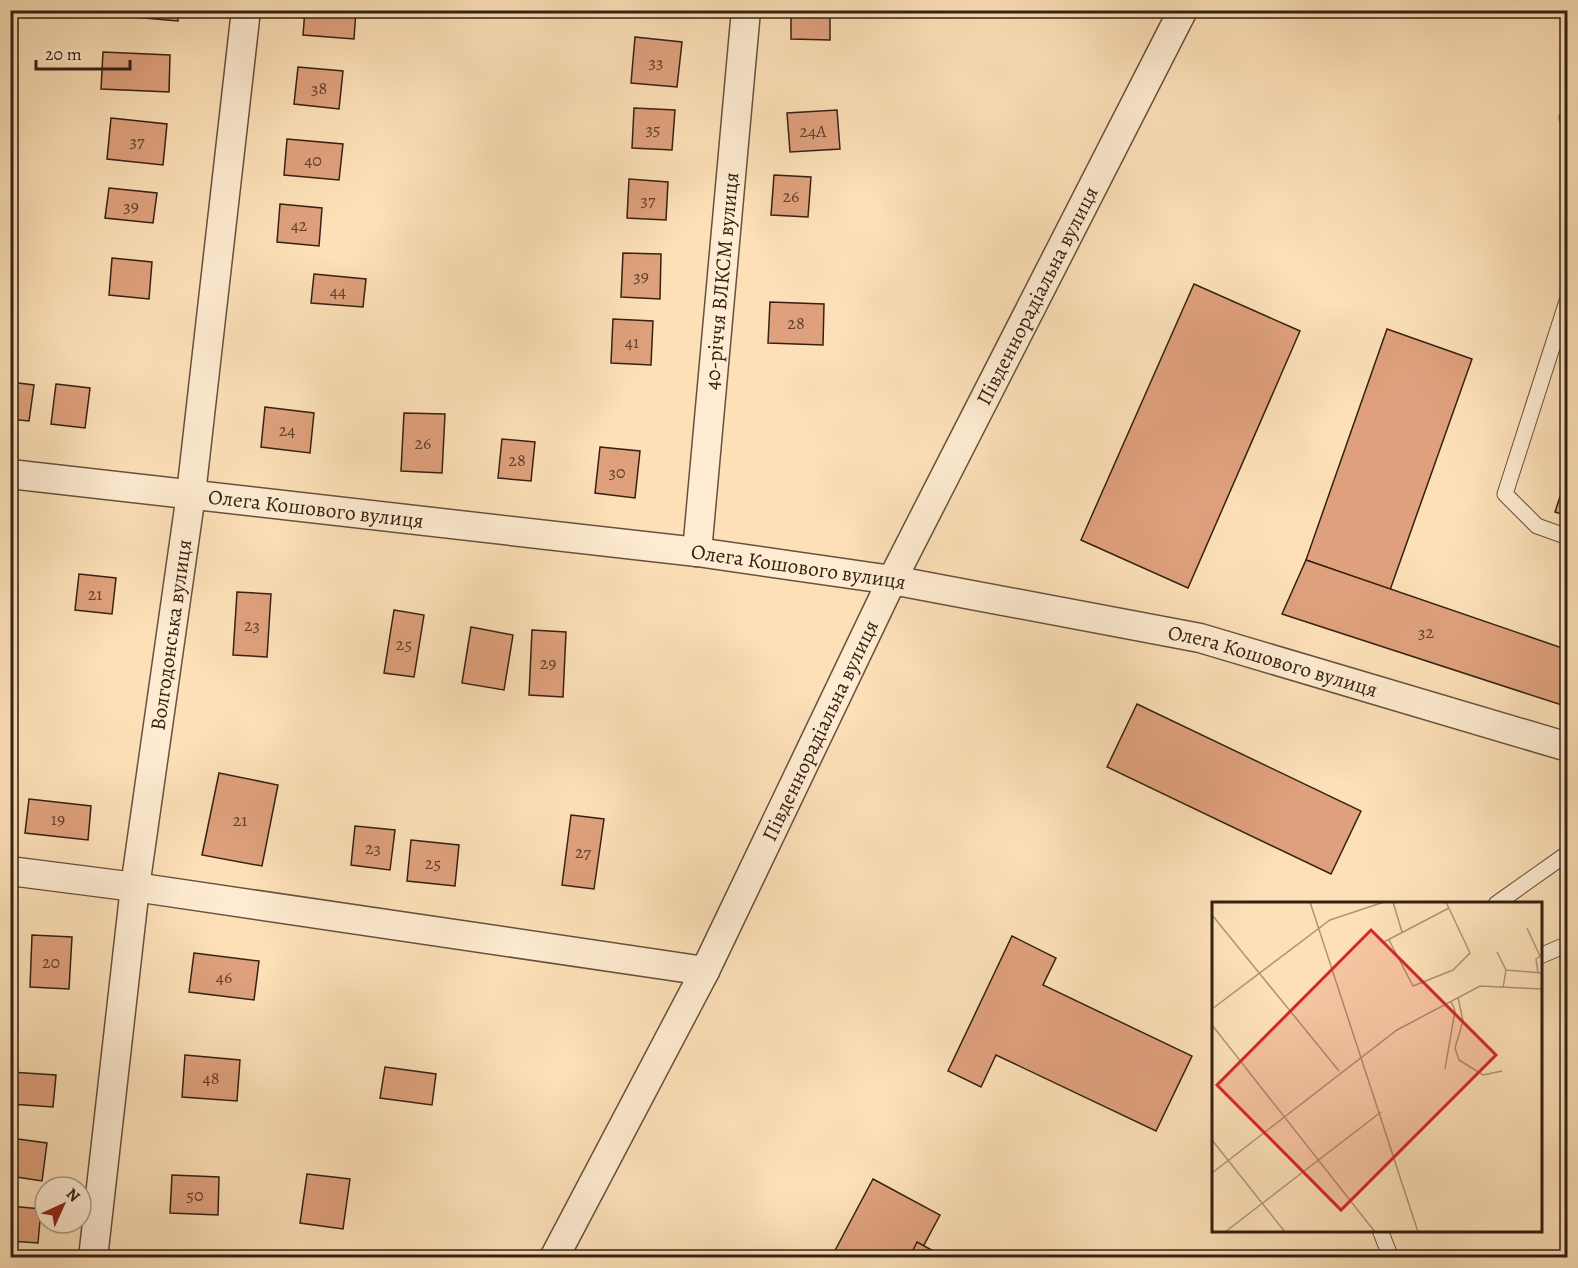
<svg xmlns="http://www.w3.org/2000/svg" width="1578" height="1268" font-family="Alegreya,serif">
<rect width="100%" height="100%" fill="#fde0b8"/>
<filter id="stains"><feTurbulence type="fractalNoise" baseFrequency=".00333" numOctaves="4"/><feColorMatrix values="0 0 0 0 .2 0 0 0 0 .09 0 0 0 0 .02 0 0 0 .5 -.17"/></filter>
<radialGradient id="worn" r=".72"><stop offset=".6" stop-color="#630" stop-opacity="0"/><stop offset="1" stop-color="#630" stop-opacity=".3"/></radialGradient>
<g fill="#dfa17d" stroke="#352113" stroke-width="1.5">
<polygon points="134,10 179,10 178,21 133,17"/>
<polygon points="305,10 356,10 354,39 303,35"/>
<polygon points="791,10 830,10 830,40 791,39"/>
<polygon points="635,37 682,42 677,87 631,83"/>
<polygon points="103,52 170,55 169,92 101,89"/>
<polygon points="298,67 343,71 339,109 294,104"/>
<polygon points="634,108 675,110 672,150 632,148"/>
<polygon points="837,110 840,149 790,152 787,113"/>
<polygon points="111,118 167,124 163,165 107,159"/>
<polygon points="287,139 343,144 339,180 284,175"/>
<polygon points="774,175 811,177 808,217 771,215"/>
<polygon points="629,179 668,182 666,220 627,218"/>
<polygon points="109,188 157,193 153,223 105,218"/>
<polygon points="280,204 322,208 319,246 277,242"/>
<polygon points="623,253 661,254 660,299 621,297"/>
<polygon points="112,258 152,262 149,299 109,295"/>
<polygon points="314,274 366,279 363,307 311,303"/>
<polygon points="1194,284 1300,331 1188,588 1081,540"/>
<polygon points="770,302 824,304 823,345 768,343"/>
<polygon points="613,319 653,321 651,365 611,363"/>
<polygon points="1387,329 1472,359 1390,590 1306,560"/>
<polygon points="10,382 34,385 29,421 10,419"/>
<polygon points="56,384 90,388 85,428 51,424"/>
<polygon points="265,407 314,413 310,453 261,447"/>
<polygon points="404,413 445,414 442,473 401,471"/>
<polygon points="502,439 535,442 531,481 498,478"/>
<polygon points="600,447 640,451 635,498 595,493"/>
<polygon points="1568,472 1568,516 1555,512"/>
<polygon points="1306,560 1568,650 1568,707 1282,614"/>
<polygon points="10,561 16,561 15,615 10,615"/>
<polygon points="79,574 116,578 112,614 75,610"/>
<polygon points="237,592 271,594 267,657 233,655"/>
<polygon points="394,610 424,615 414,677 384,673"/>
<polygon points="471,627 513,635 504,690 462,683"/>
<polygon points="532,630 566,632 563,697 529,695"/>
<polygon points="1137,704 1361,811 1331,874 1107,767"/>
<polygon points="219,773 278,785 262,866 202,855"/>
<polygon points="29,799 91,806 88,840 25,833"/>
<polygon points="571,815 604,819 594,889 562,885"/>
<polygon points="355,826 395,830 390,870 351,865"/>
<polygon points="411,840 459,845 455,886 407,881"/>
<polygon points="32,935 72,937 69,989 30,987"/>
<polygon points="1012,936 1056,958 1043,985 1192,1056 1156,1131 996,1055 981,1087 948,1071"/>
<polygon points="194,953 259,961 254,1000 189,992"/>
<polygon points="185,1055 240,1060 237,1101 182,1097"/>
<polygon points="385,1067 436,1074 432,1105 380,1098"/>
<polygon points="10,1072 56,1075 53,1107 10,1104"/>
<polygon points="10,1138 47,1143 42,1181 10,1176"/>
<polygon points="307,1174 350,1179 343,1229 300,1223"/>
<polygon points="172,1175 219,1177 218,1215 170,1213"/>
<polygon points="873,1179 940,1215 917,1258 831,1258"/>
<polygon points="10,1206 41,1209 38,1243 10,1241"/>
<polygon points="917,1242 946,1258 909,1258"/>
</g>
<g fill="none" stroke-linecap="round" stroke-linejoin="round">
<g stroke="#67513c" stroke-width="17">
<g id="lane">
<polyline points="1567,118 1568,119"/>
<polyline points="1568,298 1505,494 1537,526 1568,537"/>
<polyline points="1496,904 1568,853"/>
<polyline points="1540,956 1568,944"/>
<polyline points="1380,1230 1391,1258"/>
</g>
</g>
<g stroke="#67513c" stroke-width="31">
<g id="street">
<path id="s1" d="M 10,474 L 697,552 L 892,580 L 1200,638 L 1568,747"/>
<path id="s2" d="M 697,552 L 746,10"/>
<polyline points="10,871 135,887 705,971"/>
<path id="s3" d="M 93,1258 L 135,887 L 191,494 L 246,10"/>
<path id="s4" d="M 554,1258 L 705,971 L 892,580 L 1183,10"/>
</g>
</g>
<use href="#lane" stroke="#feebd1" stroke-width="15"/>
<use href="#street" stroke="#feebd1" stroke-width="28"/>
</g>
<g text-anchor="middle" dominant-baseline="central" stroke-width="4.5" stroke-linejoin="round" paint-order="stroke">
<g font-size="18" fill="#60412e">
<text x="656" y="62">33</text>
<text x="319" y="88">38</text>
<text x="653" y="129">35</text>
<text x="813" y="131">24А</text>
<text x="137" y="141">37</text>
<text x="313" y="160">40</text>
<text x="791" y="196">26</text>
<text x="648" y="200">37</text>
<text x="131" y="206">39</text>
<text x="299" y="225">42</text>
<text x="641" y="276">39</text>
<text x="338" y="291">44</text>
<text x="796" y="323">28</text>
<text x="632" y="342">41</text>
<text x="287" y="430">24</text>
<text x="423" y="443">26</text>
<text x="517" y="460">28</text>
<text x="617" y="472">30</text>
<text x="95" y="594">21</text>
<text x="252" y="625">23</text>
<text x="1426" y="632">32</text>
<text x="404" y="644">25</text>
<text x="548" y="663">29</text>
<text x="58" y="819">19</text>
<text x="240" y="820">21</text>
<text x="373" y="848">23</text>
<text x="583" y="852">27</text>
<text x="433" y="863">25</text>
<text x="51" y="962">20</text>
<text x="224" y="977">46</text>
<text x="211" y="1078">48</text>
<text x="195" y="1195">50</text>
</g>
<g font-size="21" fill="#352113" stroke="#feebd1">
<text stroke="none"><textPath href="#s2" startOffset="272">40-річчя ВЛКСМ вулиця</textPath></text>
<text stroke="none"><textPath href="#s4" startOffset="1077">Південнорадіальна вулиця</textPath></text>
<text stroke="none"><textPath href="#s1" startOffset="308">Олега Кошового вулиця</textPath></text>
<text stroke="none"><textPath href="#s1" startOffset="794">Олега Кошового вулиця</textPath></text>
<text stroke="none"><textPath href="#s3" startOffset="628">Волгодонська вулиця</textPath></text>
<text stroke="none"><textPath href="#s1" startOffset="1278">Олега Кошового вулиця</textPath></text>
<text stroke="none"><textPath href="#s4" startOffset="591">Південнорадіальна вулиця</textPath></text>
</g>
</g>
<g transform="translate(1212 902)">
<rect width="330" height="330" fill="#fde0b8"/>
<path fill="none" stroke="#ad9476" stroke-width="1.5" d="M 98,0 L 206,330M 181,0 L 190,30M 0,13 L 127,169M 315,26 L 328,54M 177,38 L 201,84 L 241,68 L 258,51 L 234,0M 170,41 L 237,6M 285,50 L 294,68 L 291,86M 294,68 L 330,71M 326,71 L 324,57 L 330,53M 246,95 L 251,119 L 243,146 L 247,158 L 271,173 L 290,169M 0,107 L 118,18 L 172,0M 0,123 L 163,330M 233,167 L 243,109 L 239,99M 0,238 L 73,330M 0,271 L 185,128 L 268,84 L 330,87M 13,330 L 169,210"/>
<path fill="#d62828" fill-opacity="0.15" stroke="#d62828" stroke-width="3" d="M 159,28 L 284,153 L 129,308 L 5,183 Z"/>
<rect width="330" height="330" fill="none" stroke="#352113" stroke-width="3"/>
</g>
<rect width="1578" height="1268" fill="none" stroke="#fde0b8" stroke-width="36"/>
<rect x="12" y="12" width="1554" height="1244" fill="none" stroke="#352113" stroke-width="3"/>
<rect x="18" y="18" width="1542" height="1232" fill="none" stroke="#352113" stroke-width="1.5"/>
<g transform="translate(63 1205) rotate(45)"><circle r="28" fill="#feebd1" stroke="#ae9a85" stroke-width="1.5"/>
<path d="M0-4.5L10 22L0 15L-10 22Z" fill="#8f2418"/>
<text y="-9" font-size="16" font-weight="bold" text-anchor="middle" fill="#352113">N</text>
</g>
<path d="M36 60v9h94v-9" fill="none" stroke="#352113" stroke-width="3"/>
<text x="45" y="60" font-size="18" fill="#352113" stroke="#feebd1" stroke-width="4.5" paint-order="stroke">20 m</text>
<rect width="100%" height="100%" filter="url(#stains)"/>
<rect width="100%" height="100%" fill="url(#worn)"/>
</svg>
